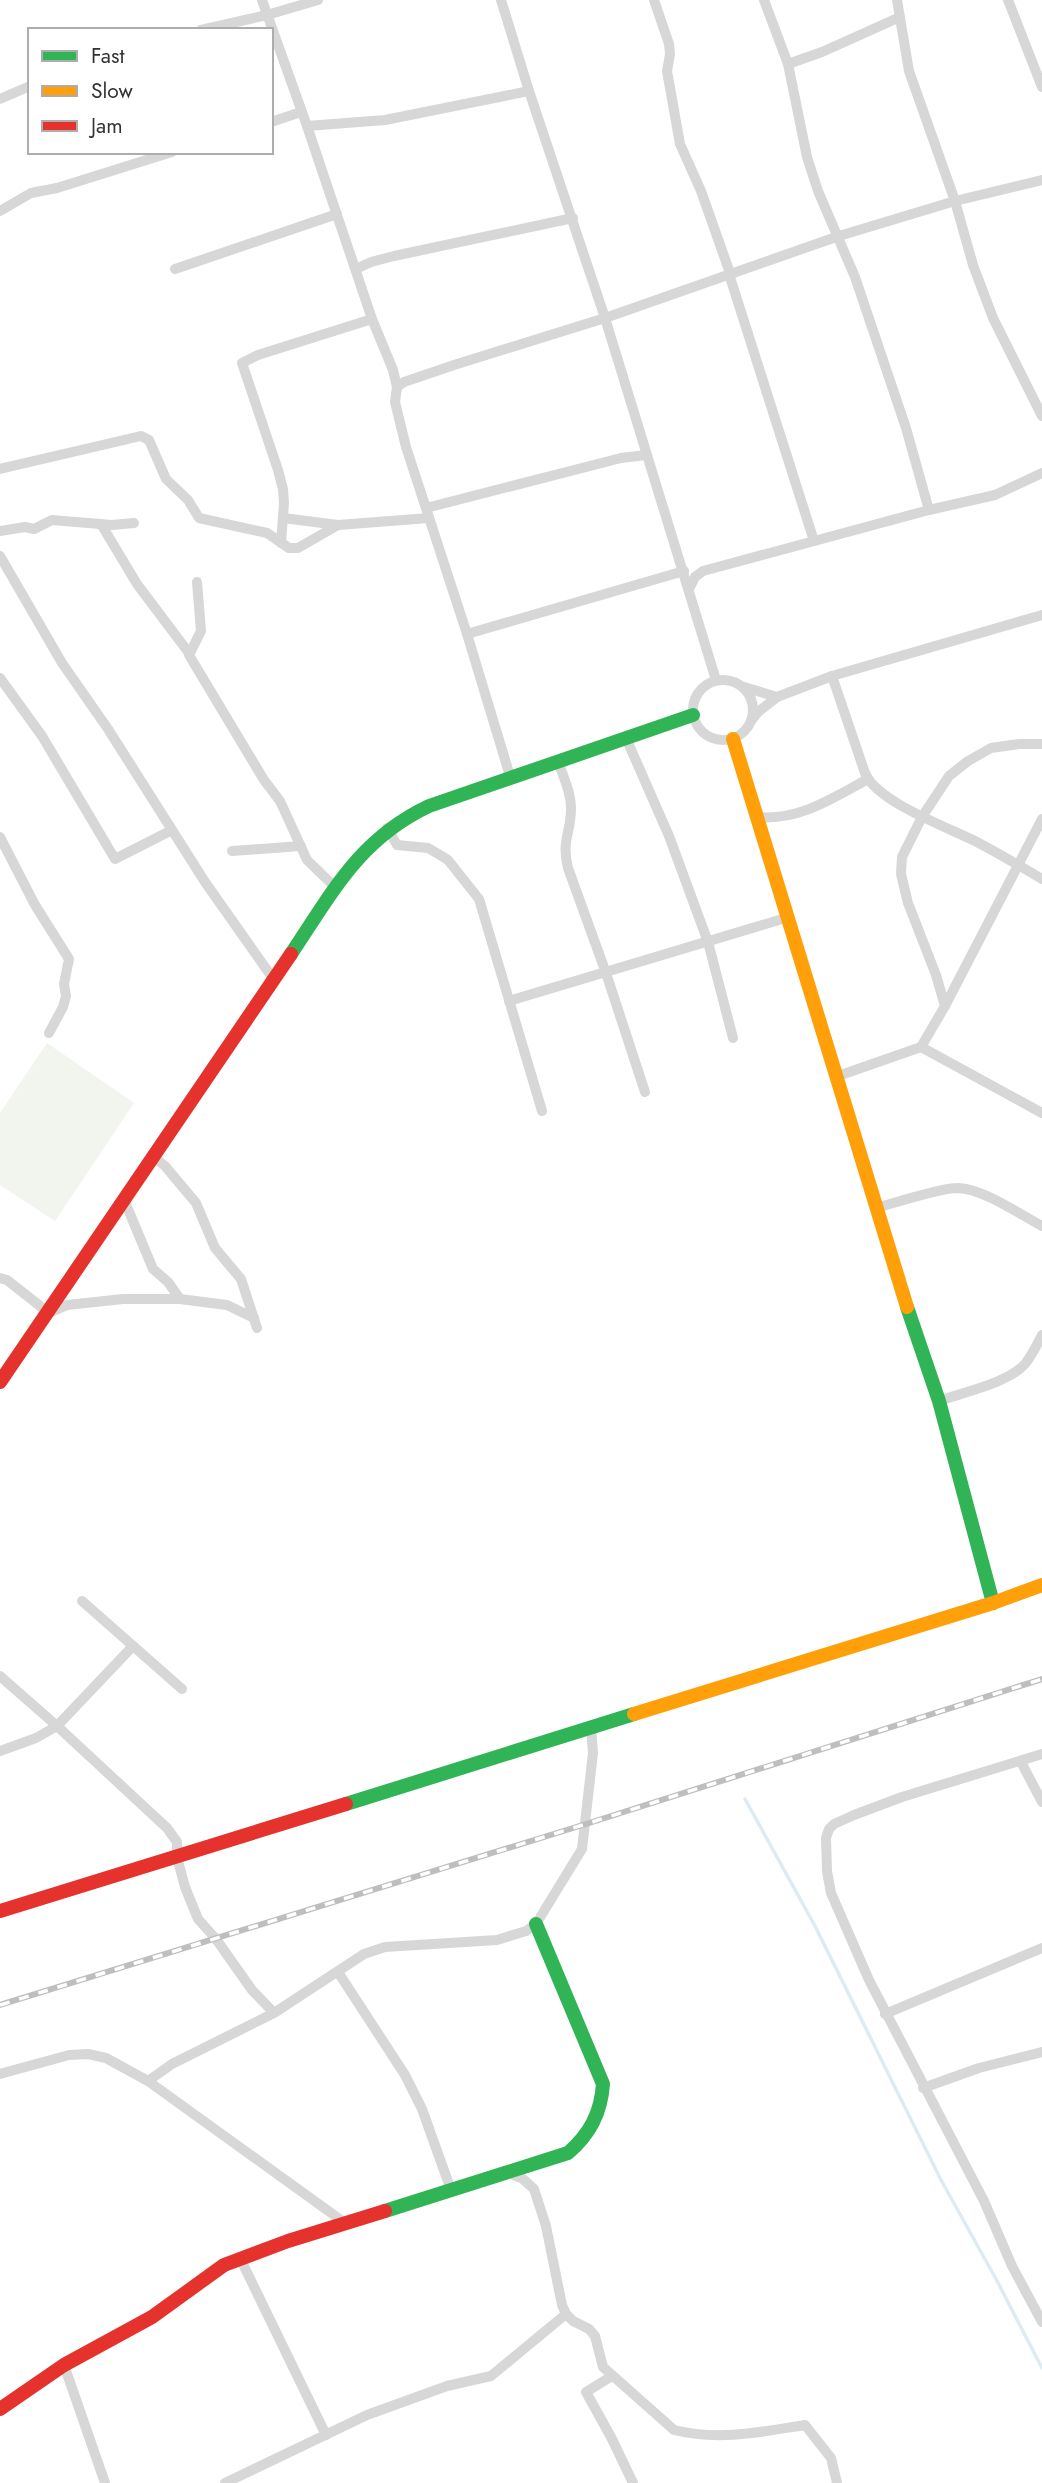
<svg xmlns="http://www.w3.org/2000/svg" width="1042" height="2483" font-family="Jost,sans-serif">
<rect width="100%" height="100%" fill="#fff"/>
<polygon fill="#f1f5ed" points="47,1043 134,1103 55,1221 0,1185 0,1113"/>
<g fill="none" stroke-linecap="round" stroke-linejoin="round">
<polyline stroke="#ddebf3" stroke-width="3.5" points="745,1799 815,1926 941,2180 996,2279 1042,2368"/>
<g stroke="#d7d7d7" stroke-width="10">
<polyline points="262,0 307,126 372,319 393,370 397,387 395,402 406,447 467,634 510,776"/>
<polyline points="501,0 529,91 605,318 716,680"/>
<polyline points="654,0 669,44 670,54 667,71 680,144 701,191 730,273"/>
<polyline points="764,0 788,64 807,157 818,191 855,277 906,428 929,510"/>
<polyline points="897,0 909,71 955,201 973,265 993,318 1042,416"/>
<polyline points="1008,0 1042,87"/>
<polyline points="201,30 267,15 318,0"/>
<polyline points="788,64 822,52 900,17"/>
<polyline points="0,99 30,86"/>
<polyline points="271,122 301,112"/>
<polyline points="307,126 385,120 529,91"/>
<polyline points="0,211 31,193 57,188 172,152"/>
<polyline points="175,269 337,214"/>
<polyline points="356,269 371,262 394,256 573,218"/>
<polyline points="729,274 814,541"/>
<polyline points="397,387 404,382 454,365 605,318 839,236 955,201 1042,180"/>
<polyline points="0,469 141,436 149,440 166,479 188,500 199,518 267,533 289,548 298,548 338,525 429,518"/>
<polyline points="426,508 621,458 646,455"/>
<polyline points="283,518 338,525"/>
<polyline points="101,524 137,584 189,653"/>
<polyline points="0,531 25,527 34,529 52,520 112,525 134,523"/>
<polyline points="281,543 284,503 283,489 278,470 242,363 258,355 372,319"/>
<polyline points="0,556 62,663 108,729 205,882 274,980"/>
<polyline points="197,582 201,631 189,655 264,780 280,801 307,860 336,888"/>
<polyline points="690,587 695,577 703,571 929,510 995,495 1042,473"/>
<polyline points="467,634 684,571"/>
<path d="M 832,676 L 865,773 C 877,802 947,827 975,841 C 998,853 1020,866 1042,879"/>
<polyline points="0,678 42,736 115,859 172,830"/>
<circle cx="723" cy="710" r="30"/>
<polyline points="744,687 777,697"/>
<polyline points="751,721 758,712 777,697 832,676 1042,615"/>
<polyline points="626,738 669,836 708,942 733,1038"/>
<path d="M 558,761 C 563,776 571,792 571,809 C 571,833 561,840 568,868 L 606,973 L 645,1092"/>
<path d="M 758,817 C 799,821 833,798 868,779"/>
<polyline points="387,828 397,845 428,848 440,855 448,860 479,899 542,1111"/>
<polyline points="0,837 35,905 69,959 64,984 66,996 63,1007 49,1033"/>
<polyline points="232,851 301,846"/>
<polyline points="509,1001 789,917"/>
<polyline points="945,1006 936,975 908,903 901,874 902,857 922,817 949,776 968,761 991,748 1019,744 1042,744"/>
<polyline points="921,1047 1042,1113"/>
<polyline points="838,1076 921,1047 945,1006 1042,819"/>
<polyline points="154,1157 165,1166 196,1203 215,1248 241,1279 257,1328"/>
<polyline points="125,1202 153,1269 168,1282 180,1299"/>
<path d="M 879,1207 C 899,1202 939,1188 958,1188 C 984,1189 1019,1214 1042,1226"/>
<polyline points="0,1278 7,1280 49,1313 67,1305 123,1299 180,1299 227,1305 254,1318"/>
<path d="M 939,1401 C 964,1392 1008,1383 1025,1364 C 1032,1355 1037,1345 1042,1335"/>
<polyline points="82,1601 182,1689"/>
<polyline points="0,1676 57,1726 167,1828 177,1842 177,1857 185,1887 198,1919 216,1939 252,1990 274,2013"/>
<polyline points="0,1751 36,1738 57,1726 133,1646"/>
<polyline points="1042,1754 902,1797 854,1815 834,1824 829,1829 826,1838 827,1871 831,1893 869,1980 984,2201 1012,2266 1042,2322"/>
<polyline points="1021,1762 1042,1802"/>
<polyline points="338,1972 405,2075 422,2109 451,2190"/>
<polyline points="885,2014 1042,1948"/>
<polyline points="0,2074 69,2055 88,2054 106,2058 148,2081 345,2223"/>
<polyline points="148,2081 172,2064 274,2013 364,1954 385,1947 497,1940 526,1931 536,1924 582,1849 593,1753 591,1727"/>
<polyline points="923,2088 979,2068 1042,2052"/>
<path d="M 506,2172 L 523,2179 L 534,2189 L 546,2226 L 562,2305 L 566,2314 L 573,2321 L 589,2329 L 595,2336 L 603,2367 L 674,2430 C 719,2441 761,2432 805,2425 L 831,2458 L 837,2483"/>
<polyline points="240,2258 326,2435"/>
<polyline points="64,2365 105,2483"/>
<polyline points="612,2376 586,2392 612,2439 633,2483"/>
<polyline points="225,2483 367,2415 447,2386 491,2376 566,2314"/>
</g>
<g stroke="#30b455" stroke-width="14">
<path d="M 291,954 C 332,893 359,839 429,806 L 693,715"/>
<polyline points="907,1307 939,1401 993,1603"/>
<polyline points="346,1804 634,1714"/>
<path d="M 385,2211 L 568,2153 C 590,2134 601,2113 603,2084 L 536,1924"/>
</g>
<g stroke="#ff9f0a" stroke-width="14">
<polyline points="733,739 907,1307"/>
<polyline points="634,1714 993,1603 1042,1585"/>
</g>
<g stroke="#e5322d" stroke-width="14">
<polyline points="0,1382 291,954"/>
<polyline points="0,1911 346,1804"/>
<polyline points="0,2409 64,2365 152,2317 224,2265 288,2241 385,2211"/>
</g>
<g stroke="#bebebe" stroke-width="6">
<polyline id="rail" points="0,2005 586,1824 1042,1679"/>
</g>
<use href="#rail" stroke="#fff" stroke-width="3.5" stroke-dasharray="10" stroke-linecap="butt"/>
</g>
<rect x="28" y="28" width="245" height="126" fill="#ffffff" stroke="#adadad" stroke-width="2"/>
<rect x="42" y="51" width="35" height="10" fill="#30b455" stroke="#adadad" stroke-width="2"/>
<text x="91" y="63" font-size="21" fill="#333333">Fast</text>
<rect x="42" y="86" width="35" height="10" fill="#ff9f0a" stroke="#adadad" stroke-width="2"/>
<text x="91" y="98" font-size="21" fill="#333333">Slow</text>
<rect x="42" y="121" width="35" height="10" fill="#e5322d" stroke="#adadad" stroke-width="2"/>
<text x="91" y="133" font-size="21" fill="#333333">Jam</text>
</svg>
